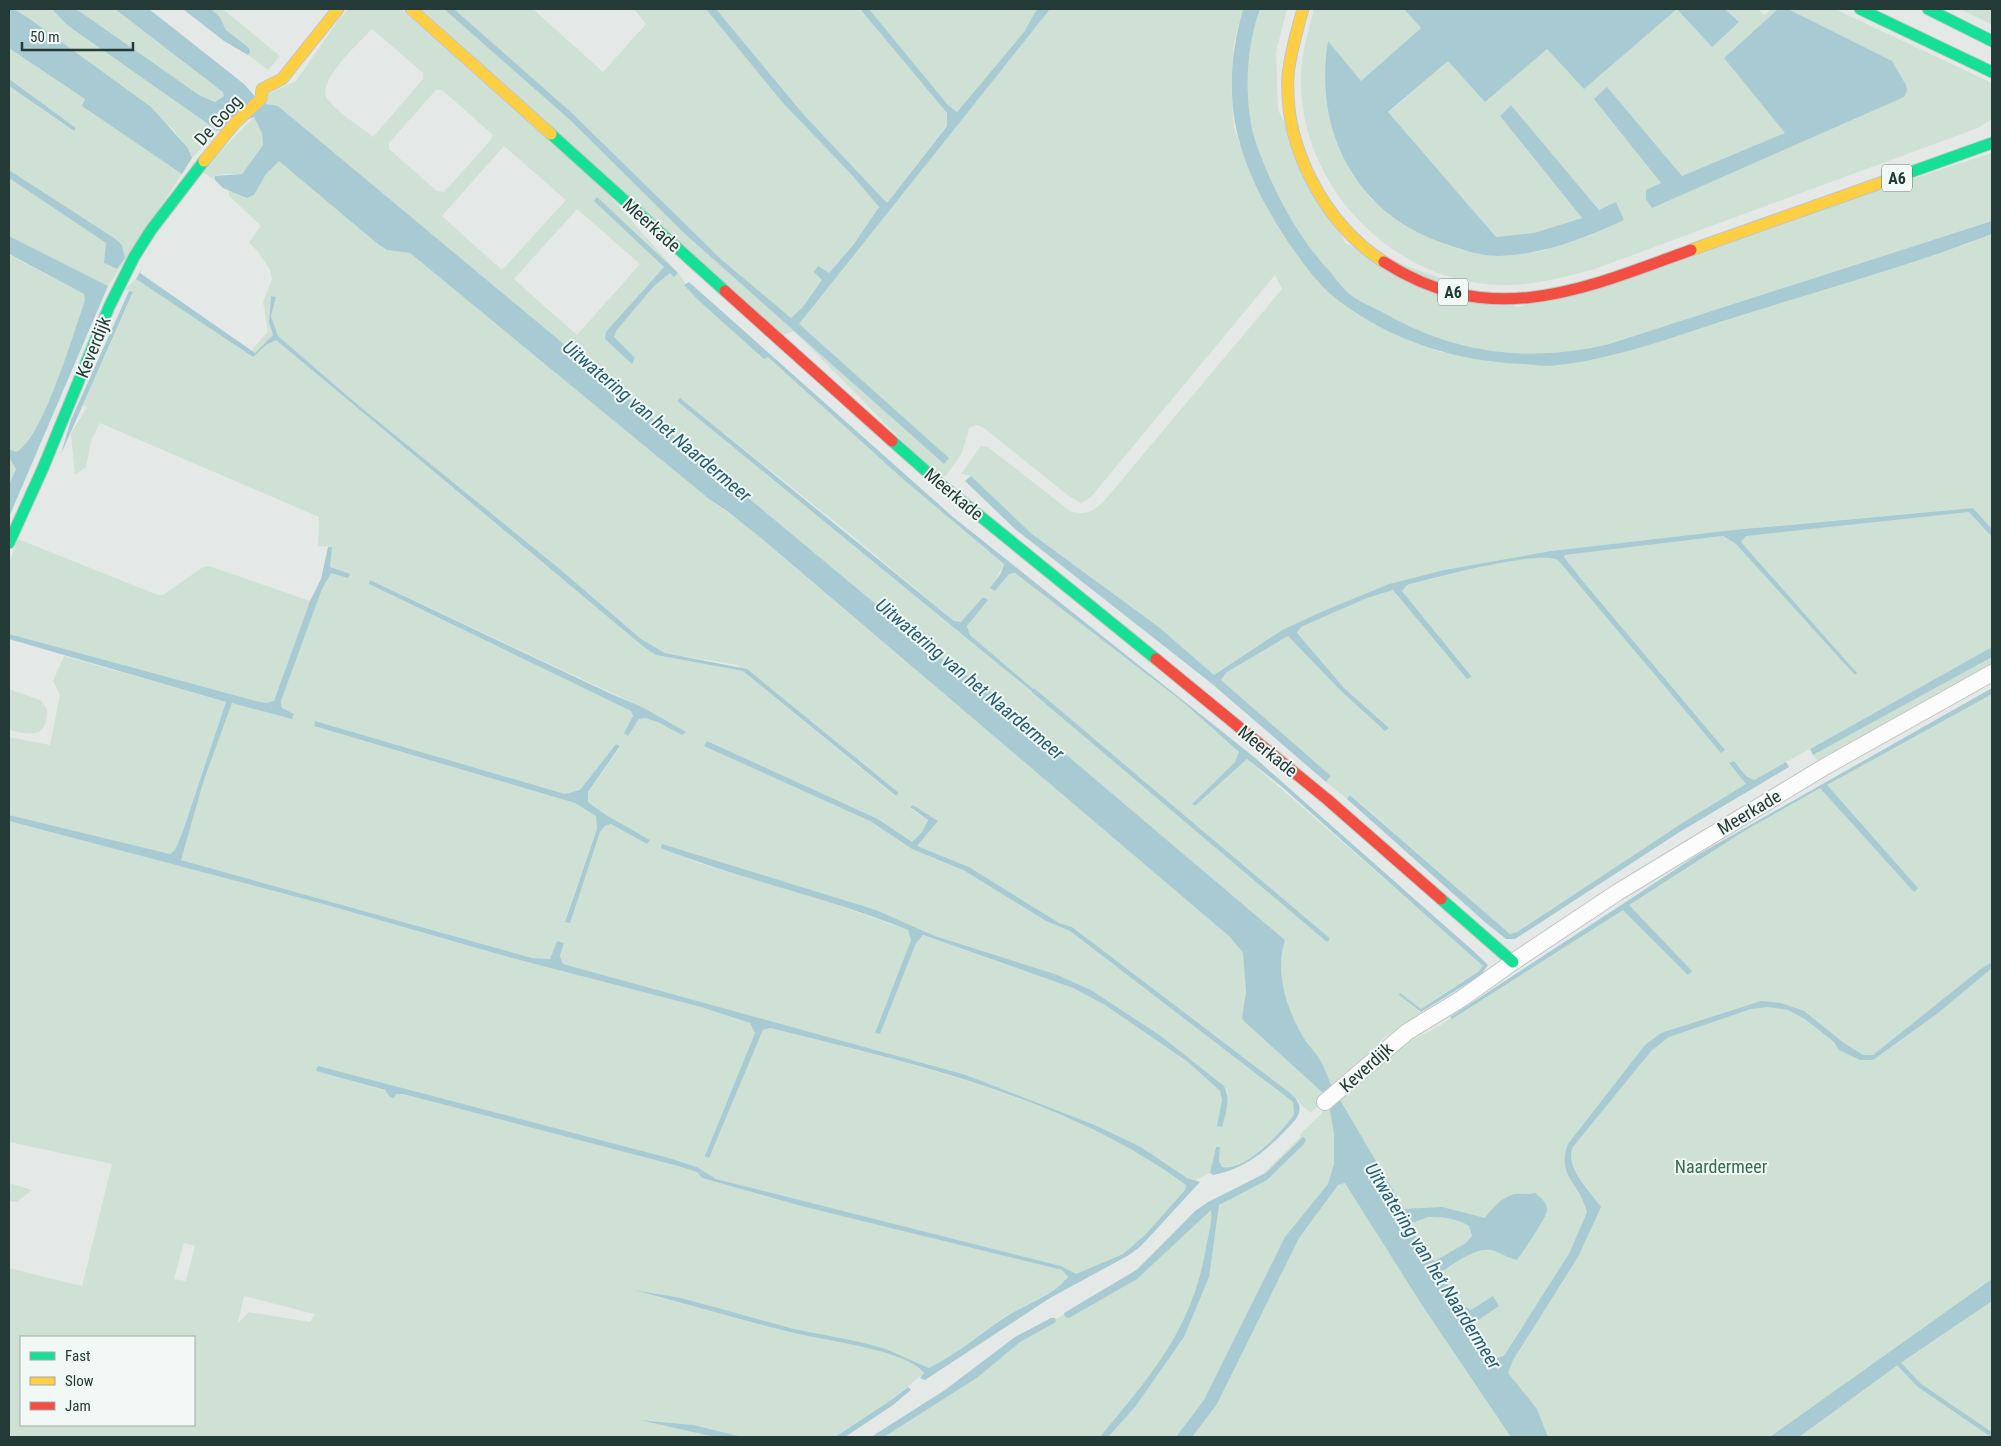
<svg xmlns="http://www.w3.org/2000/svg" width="2001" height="1446" font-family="'Roboto Condensed',sans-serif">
<rect width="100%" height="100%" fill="#e4e9e7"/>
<g fill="#cfe1d5" fill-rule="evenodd">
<polygon points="14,9 52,9 67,25 218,131 192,158 188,148 172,128 27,17"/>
<polygon points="73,9 115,9 224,92 224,96 216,102 199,95"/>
<polygon points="211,9 223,9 280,56 268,70 248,55 250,52 249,48 226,30 220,17"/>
<path d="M 349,9 L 401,9 L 600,185 L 678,273 L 697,299 L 768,357 L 1004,564 L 991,588 L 995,591 L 1009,574 L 1015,573 L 1183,702 L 1239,752 L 1235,762 L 1193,804 L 1195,806 L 1247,759 L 1480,962 L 1483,966 L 1478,972 L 1421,1009 L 1400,994 L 1420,1012 L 1420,1015 L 1385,1037 L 1333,1090 C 1329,1080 1325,1068 1319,1058 C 1316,1053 1311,1048 1307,1043 C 1288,1014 1274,975 1285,940 L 997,696 L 937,655 L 278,106 L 261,103 L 268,94 L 296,81 L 339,19 ZM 372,29 L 423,73 L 423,79 L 373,137 C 360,126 338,113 328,100 C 314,83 360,42 372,29 ZM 436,90 L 442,90 L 493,135 L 490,141 L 444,192 L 437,191 L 389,149 L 389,143 ZM 504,146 L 566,200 L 502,270 L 442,216 ZM 577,209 L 640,264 L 577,335 L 514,279 ZM 680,398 L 845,530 L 954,621 L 961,623 L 983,597 L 987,600 L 967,626 L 970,635 L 1031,687 L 1038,697 L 677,401 Z"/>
<path d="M 421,9 L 444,9 L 570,120 L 685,234 L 944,464 L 949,458 L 798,324 L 1050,9 L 1243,9 L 1234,43 L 1231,86 L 1234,127 L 1246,162 L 1267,207 L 1299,258 L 1337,300 L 1439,352 L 1557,366 L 1965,245 L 1992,234 L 1992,529 L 1972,508 L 1733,530 L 1551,551 L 1444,570 L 1389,584 L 1323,611 L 1282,630 L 1214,675 L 1160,628 L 1032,534 L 971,476 L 961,474 L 981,446 L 988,447 L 1070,511 C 1086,516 1092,512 1104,501 L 1282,289 L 1275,275 L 1091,497 L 1081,503 L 1070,497 L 984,428 L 977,425 L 969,428 L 962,453 L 946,476 L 936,475 L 794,331 L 783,335 Z"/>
<polygon points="454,9 533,9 603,72 646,24 634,9 706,9 782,102 850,173 879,207 854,244 828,274 818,266 822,280 802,308 791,318 722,260 572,113"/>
<polygon points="716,9 860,9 947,113 947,125 887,203 804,115"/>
<polygon points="869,9 1037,9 1024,32 957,112 948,105"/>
<path d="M 1260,9 L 1287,9 L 1276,52 L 1278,110 L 1345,243 L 1518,307 L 1992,153 L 1992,221 L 1609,344 C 1529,363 1456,354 1384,313 C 1373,307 1360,302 1351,295 C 1344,290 1338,282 1333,275 C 1306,246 1286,214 1270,178 C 1262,159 1252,137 1250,117 C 1245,82 1248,42 1260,9 Z"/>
<path d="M 1314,9 L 1404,9 L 1421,28 L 1361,81 L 1328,42 L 1334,135 L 1350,171 L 1371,199 L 1460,249 L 1495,256 L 1538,252 L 1589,236 L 1623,220 L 1599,210 L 1511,105 L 1500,116 L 1582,218 L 1534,233 L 1496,237 L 1388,113 L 1448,61 L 1547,49 L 1584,88 L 1677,9 L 1739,22 L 1725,9 L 1758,9 L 1764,15 L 1772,9 L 1778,9 L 1724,58 L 1786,133 L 1682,176 L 1607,88 L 1661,184 L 1904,97 L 1892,61 L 1788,9 L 1835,9 L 1992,83 L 1992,119 L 1978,128 L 1592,270 C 1562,277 1534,286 1503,285 C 1396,284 1302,190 1301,83 C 1300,58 1308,33 1314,9 Z"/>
<polygon points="1960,9 1992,10 1992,25"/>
<polygon points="9,48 85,99 83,106 182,174 108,286 9,236 9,178 106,243 104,263 117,269 125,258 63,205 9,170 9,86 73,131 76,128 9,79"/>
<path d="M 254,117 L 262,133 L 263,145 L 242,174 C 233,175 224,173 215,176 L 215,180 L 201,171 Z"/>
<path d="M 279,160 L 379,245 L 387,250 L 410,253 L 709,499 L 745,525 L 1230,937 L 1243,953 L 1246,992 L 1243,1018 L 1326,1096 L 1311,1113 L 1300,1104 L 1298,1100 L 1072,927 L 1059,924 L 969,867 L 916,846 L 938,821 L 913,805 L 910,808 L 928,820 L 922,832 L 912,843 L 878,819 L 707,741 L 705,746 L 870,821 L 912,849 L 963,870 L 1046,921 L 1070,931 L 1293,1102 L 1294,1114 C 1281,1133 1246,1170 1221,1167 L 1219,1161 L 1220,1148 L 1216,1147 L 1210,1173 L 1196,1180 L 1187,1178 L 1141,1147 L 1095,1125 L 966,1075 L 562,964 L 560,956 L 564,944 L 557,941 L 550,959 L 532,958 L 181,860 L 204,780 L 232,703 L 282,708 L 281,701 L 325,581 L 331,572 L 348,578 L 330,567 L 331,547 L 318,546 L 319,517 L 100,423 L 91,441 L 86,467 L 75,475 L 71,434 L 87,407 L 83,405 L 133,293 L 125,289 L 136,279 L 253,357 L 266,345 L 276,340 L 538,559 L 656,655 L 743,671 L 895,796 L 899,793 L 835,741 L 737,665 L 665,653 L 641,639 L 561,570 L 358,405 L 278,336 L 271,316 L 276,297 L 271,296 L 269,322 L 273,335 L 255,353 L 251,351 L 268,331 L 263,302 L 272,279 L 270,270 L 259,253 L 249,242 L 261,226 L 229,196 L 229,190 L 247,198 L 254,195 L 266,174 ZM 370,580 L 642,707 L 682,735 L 660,723 L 646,718 L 639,719 L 628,736 L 624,733 L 633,716 L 631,711 L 369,584 ZM 315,721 L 565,794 L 580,791 L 616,744 L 620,747 L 588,793 L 588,802 L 606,815 L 650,840 L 647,844 L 611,824 L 605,826 L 600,832 L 565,921 L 597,829 L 596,816 L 575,803 L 314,726 ZM 662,845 L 876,910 L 935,936 L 1055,974 L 1091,990 L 1161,1036 L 1224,1086 L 1228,1093 L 1217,1126 L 1222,1100 L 1220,1091 L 1188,1062 L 1105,1005 L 1073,988 L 922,935 L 916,943 L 875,1033 L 911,940 L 908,930 L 814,897 L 695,862 Z"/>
<path d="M 9,255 L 84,294 L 85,300 C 74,331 42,441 16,452 L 9,449 Z"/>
<polygon points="9,457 16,469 9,485"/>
<path d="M 1969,512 L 1992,537 L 1992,647 L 1754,780 L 1746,776 L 1734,761 L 1730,763 L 1746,784 L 1687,820 L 1517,932 L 1510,934 L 1351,795 L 1347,799 L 1326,782 L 1331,776 L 1221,680 L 1227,672 L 1288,636 L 1340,690 L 1389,728 L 1344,688 L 1300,639 L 1297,633 L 1301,627 L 1367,598 L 1393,590 L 1468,679 L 1472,677 L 1402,591 L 1407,585 C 1435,579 1536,549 1558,560 L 1725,750 L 1582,580 L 1564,557 L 1565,555 L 1723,536 L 1736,544 L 1857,673 L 1741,542 L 1746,536 L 1762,532 Z"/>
<polygon points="18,539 158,595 163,595 203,567 209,566 310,601 274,701 266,703 256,701 9,634 9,563"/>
<polygon points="64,656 226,702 183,831 175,850 170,854 9,815 9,737 50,745 60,695 53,681"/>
<polygon points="1992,657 1992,667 1819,762 1813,755"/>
<path d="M 9,689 L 40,700 L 47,709 C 47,739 32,735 9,730 Z"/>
<polygon points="1992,691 1992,1437 879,1437 1005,1349 1129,1276 1191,1217 1214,1201 1264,1173 1301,1136 1299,1135 1321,1114 1324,1108 1394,1049 1436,1028 1738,833"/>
<path d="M 9,821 L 327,905 L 508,957 L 701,1007 L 750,1023 L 755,1033 L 709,1158 L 763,1030 L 770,1028 C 889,1058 1013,1086 1122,1144 C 1144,1155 1165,1171 1186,1185 L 1185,1190 L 1145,1235 L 1123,1254 L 1076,1274 L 1061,1266 L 715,1179 L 697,1167 L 669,1158 L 318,1067 L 317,1071 L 396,1094 L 403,1094 L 678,1166 L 697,1172 L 702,1178 L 805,1207 L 1062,1270 L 1068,1278 C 1052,1295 1027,1303 1006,1316 C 980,1333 957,1354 929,1368 C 886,1346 840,1340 794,1329 C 742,1317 694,1300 641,1292 C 692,1306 743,1321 794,1333 C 823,1340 907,1349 924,1373 L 894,1398 L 835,1437 L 743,1437 L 693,1425 L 646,1420 L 715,1437 L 9,1437 L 9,1268 L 82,1286 L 112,1164 L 9,1142 ZM 184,1243 L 195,1246 L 186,1281 L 174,1279 ZM 244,1296 L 314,1314 L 315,1314 L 310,1322 L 249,1312 L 238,1323 ZM 21,1337 L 194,1337 L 194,1425 L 21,1425 Z"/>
<polygon points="9,1183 32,1190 17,1202 9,1201"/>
</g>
<g fill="#a8cad3" fill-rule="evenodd">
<polygon points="9,9 14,9 27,17 151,107 188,148 192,158 182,174 82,106 85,99 9,48"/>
<path d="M 52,9 L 73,9 L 79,11 L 199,95 L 215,102 L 224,96 L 223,92 L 115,9 L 149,9 L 244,84 L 261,103 L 278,106 L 937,655 L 997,696 L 1285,940 C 1274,974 1288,1014 1307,1043 C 1311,1048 1316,1053 1319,1058 C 1325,1068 1329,1080 1333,1090 L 1323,1093 L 1245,1022 L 1242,1018 L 1246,992 L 1243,953 L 1230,937 L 762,539 L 727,511 L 709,499 L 410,253 L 387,250 L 379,245 L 279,161 L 266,174 L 254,195 L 247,198 L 223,188 L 215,180 L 215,176 L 242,174 L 263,145 L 262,133 L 254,117 L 218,131 L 67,25 Z"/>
<polygon points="183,9 211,9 220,17 226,30 249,48 250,52 248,55 224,41"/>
<polygon points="444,9 454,9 572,113 722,260 791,318 802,308 822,280 814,272 818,266 829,273 854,244 879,207 850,173 782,102 706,9 716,9 804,115 887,203 947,126 947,113 860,9 869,9 948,105 957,112 1024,32 1037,9 1050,9 799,324 949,458 944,464 685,234 570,120"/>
<path d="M 1243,9 L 1260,9 C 1248,42 1245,82 1250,117 C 1252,137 1262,159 1270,178 C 1286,214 1306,246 1333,275 C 1338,282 1344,290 1351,295 C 1360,302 1373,307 1384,313 C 1456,354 1529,363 1609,344 L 1992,221 L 1992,234 C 1915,264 1834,286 1755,311 C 1691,330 1626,357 1559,365 C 1548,367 1535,365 1524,364 C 1458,362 1392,341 1339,301 C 1317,285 1296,254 1281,231 C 1234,155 1219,96 1243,9 Z"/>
<path d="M 1404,9 L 1725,9 L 1739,22 L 1712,47 L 1677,9 L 1584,89 L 1547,49 L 1485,102 L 1448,61 L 1388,112 L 1496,237 L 1534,233 L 1582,218 L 1500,116 L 1511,105 L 1599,210 L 1616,202 L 1624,220 C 1583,239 1542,255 1497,256 C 1482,256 1463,250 1449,245 C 1358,217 1313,134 1328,41 L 1361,81 L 1421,28 Z"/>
<polygon points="1778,9 1788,9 1892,61 1906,85 1907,91 1904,97 1652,208 1646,199 1646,190 1661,183 1594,99 1607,87 1682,176 1785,133 1724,58"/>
<polygon points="9,79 76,128 74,131 9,86"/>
<polygon points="9,170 114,238 122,245 125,258 117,269 104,263 106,243 9,178"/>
<polygon points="597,197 678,273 674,277 670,273 654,286 616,331 614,337 635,358 632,364 605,339 606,332 664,267 594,201"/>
<path d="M 9,236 L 108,286 L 9,517 L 9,485 L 16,469 L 9,457 L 9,449 L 16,452 C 42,441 74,331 85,300 L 84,294 L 9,254 Z"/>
<polygon points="142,268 140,273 255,353 273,335 269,322 271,296 276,297 271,316 278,336 358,405 561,570 641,639 665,653 747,669 899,793 896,796 743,671 656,655 644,647 276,340 266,345 253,357 136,279"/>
<polygon points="689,282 953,517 1254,757 1479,956 1488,965 1481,975 1421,1012 1399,995 1400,993 1421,1009 1478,972 1483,966 1281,786 1247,759 1195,806 1192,804 1235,762 1239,752 1183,702 1015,573 1009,574 995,591 990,588 1001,573 1004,564 903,479 768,357 764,359 697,299 684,285"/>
<polygon points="129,291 133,292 61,454 71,420"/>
<polygon points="680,398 954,621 961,622 983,597 988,600 967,626 970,635 1031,687 1041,699 677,401"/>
<path d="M 971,476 L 1032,534 L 1160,628 L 1214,675 L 1282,630 L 1323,611 L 1389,584 L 1444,570 L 1551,551 L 1733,530 L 1973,508 L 1992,529 L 1992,537 L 1969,512 L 1746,536 L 1741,542 L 1857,673 L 1855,675 L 1736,544 L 1723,536 L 1565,555 L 1564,557 L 1582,580 L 1725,750 L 1721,753 L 1558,560 C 1537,550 1435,578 1407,585 L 1402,591 L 1472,677 L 1467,679 L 1393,590 L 1367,598 L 1301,627 L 1297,633 L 1344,688 L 1389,728 L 1385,731 L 1340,690 L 1288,636 L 1227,672 L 1221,680 L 1331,776 L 1326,782 L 1211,683 L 1015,529 L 965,481 Z"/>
<path d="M 328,547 L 332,547 L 330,567 L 350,574 L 348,578 L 331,573 L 322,589 L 281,701 L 282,708 L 294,714 L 292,719 L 232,703 L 204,780 L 181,860 L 532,958 L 550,959 L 557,941 L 564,943 L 560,956 L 563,964 L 966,1075 L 1095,1125 L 1141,1147 L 1187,1178 L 1200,1182 L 1141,1246 L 1129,1255 L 1050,1298 L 925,1380 L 920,1378 L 924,1373 C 908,1350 822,1340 794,1333 C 740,1320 687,1304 634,1290 L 681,1298 L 794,1329 L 860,1342 L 886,1349 L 929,1368 C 957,1354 981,1333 1007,1316 C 1026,1304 1054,1295 1068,1277 L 1062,1270 L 805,1207 L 702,1178 L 697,1172 L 678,1166 L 403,1094 L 396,1094 L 394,1098 L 390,1097 L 385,1090 L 316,1071 L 318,1066 L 669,1158 L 697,1167 L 716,1179 L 1061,1266 L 1076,1274 L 1123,1254 L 1145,1235 L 1185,1190 L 1186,1185 C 1067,1097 911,1063 770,1028 L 763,1030 L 709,1158 L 705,1156 L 755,1033 L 750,1023 L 701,1007 L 508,957 L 327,905 L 9,821 L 9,815 L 170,854 L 175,850 L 183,831 L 226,702 L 9,639 L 9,634 L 256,701 L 266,703 L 274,701 L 310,601 L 321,579 Z"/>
<polygon points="370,580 609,693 642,707 686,732 682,735 660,723 646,718 639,719 628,736 624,733 633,716 631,711 369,584"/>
<polygon points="1992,647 1992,657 1813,755 1810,749"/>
<polygon points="1992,688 1992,694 1827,785 1918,888 1914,892 1820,788 1741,833 1629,905 1692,971 1688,975 1623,910 1452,1019 1450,1017 1699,854"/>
<polygon points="315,721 565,794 580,790 616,744 620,746 588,792 588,802 606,815 650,840 647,844 611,824 605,826 600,832 570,923 565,922 597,829 596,816 575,803 314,726"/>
<path d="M 707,741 L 878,819 L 912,842 L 922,832 L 928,820 L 910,807 L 913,805 L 938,821 L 917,846 L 969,867 L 1059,923 L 1072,927 L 1290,1093 C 1299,1101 1303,1107 1296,1119 C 1273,1145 1248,1169 1213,1175 L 1210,1173 L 1216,1147 L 1220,1147 L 1219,1161 L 1222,1167 C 1246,1171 1282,1132 1294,1114 L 1293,1102 L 1070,931 L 1046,921 L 963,870 L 912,849 L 870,821 L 704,746 Z"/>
<polygon points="1734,761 1746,776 1754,780 1786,762 1789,767 1678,833 1515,939 1506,939 1486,923 1347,799 1350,795 1510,934 1517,932 1687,820 1746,784 1729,763"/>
<path d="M 662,844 L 876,910 L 935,936 L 1055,974 L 1091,990 L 1161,1036 L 1224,1086 C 1231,1099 1226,1113 1222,1127 L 1217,1126 L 1222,1100 L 1220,1091 L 1188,1062 L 1105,1005 L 1073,988 L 923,935 L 916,943 L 880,1034 L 875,1033 L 911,940 L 908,930 C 828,897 741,880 661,848 Z"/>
<path d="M 1992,962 L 1992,968 L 1938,1013 L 1873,1060 L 1860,1060 L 1839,1050 L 1834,1042 L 1805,1019 L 1788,1010 L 1768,1007 L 1751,1009 L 1669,1037 L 1652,1050 L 1572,1148 C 1566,1170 1589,1190 1601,1207 L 1578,1257 L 1513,1360 L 1508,1373 L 1537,1409 L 1548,1437 L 1511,1437 L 1420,1302 L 1345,1183 L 1338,1185 L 1299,1238 L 1217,1404 L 1192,1437 L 1176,1437 L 1204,1400 L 1285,1237 L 1328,1184 L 1334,1164 L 1334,1134 L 1330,1111 L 1333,1103 L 1339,1098 L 1404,1209 L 1442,1207 L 1485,1218 C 1493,1207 1501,1198 1514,1194 C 1521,1193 1528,1195 1535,1193 C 1555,1208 1546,1214 1537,1230 C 1531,1240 1524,1250 1517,1260 C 1509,1258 1502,1254 1495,1251 C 1477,1245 1454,1264 1440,1273 L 1460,1304 L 1471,1310 L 1493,1296 L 1499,1306 L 1468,1327 L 1486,1357 L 1493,1359 L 1504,1356 L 1570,1252 L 1587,1212 C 1580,1183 1556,1176 1568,1144 L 1645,1045 L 1661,1033 L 1761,1001 L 1781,1003 L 1804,1011 L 1844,1043 L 1863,1055 L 1873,1055 L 1982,968 ZM 1428,1217 C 1444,1217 1456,1218 1469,1226 L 1472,1236 L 1466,1243 L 1435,1261 L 1428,1258 L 1409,1224 Z"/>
<path d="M 1303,1137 L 1306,1139 L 1304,1144 L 1267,1180 L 1219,1205 L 1209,1277 L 1184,1337 L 1135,1407 L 1108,1437 L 1100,1437 C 1151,1375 1192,1330 1206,1248 C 1208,1236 1213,1221 1211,1210 L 1137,1279 L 1069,1318 L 1065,1317 L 1064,1313 L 1138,1269 L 1195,1211 L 1208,1202 L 1266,1173 Z"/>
<polygon points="1992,1279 1992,1301 1899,1364 1799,1437 1770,1437"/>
<polygon points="1051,1318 1055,1318 1056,1322 1020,1342 978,1377 884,1437 871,1437 945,1390 1015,1337"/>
<polygon points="908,1387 911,1390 893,1405 845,1437 835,1437 894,1398"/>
<polygon points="640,1420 693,1425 743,1437 715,1437"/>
</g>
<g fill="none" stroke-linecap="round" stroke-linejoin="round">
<g stroke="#a8cad3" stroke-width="4.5">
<polyline points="1034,691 1327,939"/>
<polyline points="1899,1364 1919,1385 1992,1435"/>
</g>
<g stroke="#c1c6c4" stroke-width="18">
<polyline id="street" points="1325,1102 1407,1032 1461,999 1513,962 1618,892 1826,766 1992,673"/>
</g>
<g stroke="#c0c7c4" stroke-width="13">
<g id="fast">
<polyline points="1860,9 1992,72"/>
<polyline points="1928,9 1992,41"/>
<polyline points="551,134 725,291"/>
<polyline points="1883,182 1992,143"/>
<polyline points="892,441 943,486 1156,659"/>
<polyline points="9,543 43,468 109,307 134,257 151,230 204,161"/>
<polyline points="1441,899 1513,962"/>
</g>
</g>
<g stroke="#c0c7c4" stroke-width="13">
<g id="slow">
<polyline points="411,9 551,134"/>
<path d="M 1303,9 C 1297,31 1290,53 1288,76 C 1284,148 1325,224 1384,262"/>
<polyline points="204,161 235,123 261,99 262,89 282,79 338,9"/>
<polyline points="1691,250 1883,182"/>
</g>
</g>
<g stroke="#c0c7c4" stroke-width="13">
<g id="jam">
<path d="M 1384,262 C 1491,331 1584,289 1691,250"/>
<polyline points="725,291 892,441"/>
<polyline points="1156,659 1328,800 1441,899"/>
</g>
</g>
<use href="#street" stroke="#fbfcfb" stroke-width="16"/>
<use href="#fast" stroke="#16e098" stroke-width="11"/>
<use href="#slow" stroke="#ffcf43" stroke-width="11"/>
<use href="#jam" stroke="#f24e42" stroke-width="11"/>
</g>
<g text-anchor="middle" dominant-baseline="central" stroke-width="4" stroke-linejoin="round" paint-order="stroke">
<g fill="#f2f8f5" stroke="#62736f" stroke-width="1">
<rect x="1882" y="164.5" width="30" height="27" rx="4"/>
<rect x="1438" y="278.5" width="30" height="27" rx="4"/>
</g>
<g font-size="16" font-weight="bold" fill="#243a36">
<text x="1897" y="178">A6</text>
<text x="1453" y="292">A6</text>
</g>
<g font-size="18" fill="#243a36" stroke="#f2f8f5">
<text transform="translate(218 120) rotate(-48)">De Goog</text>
<text transform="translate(652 225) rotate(42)">Meerkade</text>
<text transform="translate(93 347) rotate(-68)">Keverdijk</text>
<text transform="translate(954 494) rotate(40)">Meerkade</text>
<text transform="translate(1268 751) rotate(39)">Meerkade</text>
<text transform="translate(1749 812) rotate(-31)">Meerkade</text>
<text transform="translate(1366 1067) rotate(-42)">Keverdijk</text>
</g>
<g font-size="18" fill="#326d4e" stroke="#f2f8f5">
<text x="1721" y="1166">Naardermeer</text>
</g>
<g font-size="19" font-style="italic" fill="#235d71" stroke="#f2f8f5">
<text transform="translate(657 421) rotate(40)">Uitwatering van het Naardermeer</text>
<text transform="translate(970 679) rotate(40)">Uitwatering van het Naardermeer</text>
<text transform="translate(1433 1266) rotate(58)">Uitwatering van het Naardermeer</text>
</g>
</g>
<rect width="2001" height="1446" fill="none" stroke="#243a36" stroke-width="20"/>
<rect x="20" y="1336" width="175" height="90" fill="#f2f8f5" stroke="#a0aca9"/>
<rect x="30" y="1352" width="25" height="8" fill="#16e098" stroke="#a0aca9"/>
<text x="65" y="1361" font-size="15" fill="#243a36">Fast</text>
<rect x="30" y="1377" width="25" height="8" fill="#ffcf43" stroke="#a0aca9"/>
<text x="65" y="1386" font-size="15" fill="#243a36">Slow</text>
<rect x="30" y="1402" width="25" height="8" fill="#f24e42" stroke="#a0aca9"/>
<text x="65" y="1411" font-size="15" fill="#243a36">Jam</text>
<path d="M22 42v8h111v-8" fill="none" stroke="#243a36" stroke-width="2.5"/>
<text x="30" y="42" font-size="15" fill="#243a36" stroke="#f2f8f5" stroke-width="4" paint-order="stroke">50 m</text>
</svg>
